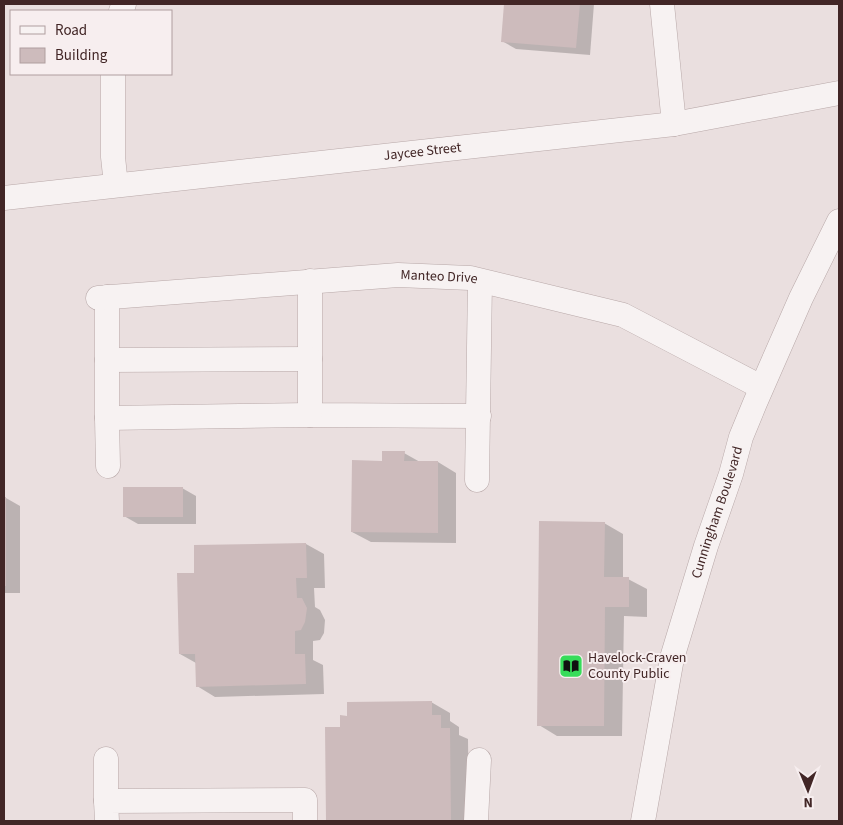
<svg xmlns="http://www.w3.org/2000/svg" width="843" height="825" font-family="'Source Sans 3',sans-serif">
<rect width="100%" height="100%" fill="#eadfdf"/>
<g fill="#0003">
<polygon points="505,4 594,4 590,55 516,49 502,41"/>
<polygon points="404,453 420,462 438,462 456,473 456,543 371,542 352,532 384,462"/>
<polygon points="182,488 196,496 196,524 138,524 124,516"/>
<polygon points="4,498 6,498 20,506 20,593 4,593"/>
<polygon points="604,523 623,534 623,579 628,579 647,589 647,617 624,616 622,736 557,736 539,725"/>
<polygon points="306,544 324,554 325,588 314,588 315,607 320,610 325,620 324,633 320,640 313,641 313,660 323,665 324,694 215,697 197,686 196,663 180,654 195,574"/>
<polygon points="431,702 450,713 450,721 459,727 459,735 468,739 469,821 327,821 326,728 341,728 349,717"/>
</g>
<g fill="#cdbbbc">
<polygon points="504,4 580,4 576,48 501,42"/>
<polygon points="382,451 405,451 404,461 438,461 438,533 351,532 352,460 382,461"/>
<rect x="123" y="487" width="60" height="30"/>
<rect x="4" y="497" width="2" height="89"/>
<polygon points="539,521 605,522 604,577 629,577 629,607 605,607 604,726 537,726"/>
<polygon points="306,543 307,578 296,578 297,598 302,598 307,608 305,622 301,630 295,631 295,654 305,654 306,684 196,687 195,654 179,654 177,573 194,573 194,545"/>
<polygon points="432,701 432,715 441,715 441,728 450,728 451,821 326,821 325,727 340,727 340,715 347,716 347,702"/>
</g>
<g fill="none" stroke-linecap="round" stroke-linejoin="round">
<g stroke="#b8a8a8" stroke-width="25">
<g id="minor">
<polyline points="662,4 674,124"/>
<polyline points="121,11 124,4"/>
<polyline points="113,74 113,157 116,185"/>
<path id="s1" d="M 4,198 L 674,124 L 839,93"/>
<polyline points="310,281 310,415 479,416"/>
<polyline points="107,297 107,418 310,415"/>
<path id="s2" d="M 98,298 L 398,275 L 470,278 L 623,315 L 761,387"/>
<polyline points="107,360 310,359"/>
<polyline points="107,418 108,466"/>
<polyline points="477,480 480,281"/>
<polyline points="106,801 106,759"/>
<polyline points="107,821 106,801 305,800 305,821"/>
<polyline points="476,821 479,760"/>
<path id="s3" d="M 643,821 L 672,658 L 706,546 L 731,474 L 741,437 L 755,403 L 801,298 L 839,221"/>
</g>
</g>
<use href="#minor" stroke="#f7f2f2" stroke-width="24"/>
</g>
<defs>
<g id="library-square" transform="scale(1.25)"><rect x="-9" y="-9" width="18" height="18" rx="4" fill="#37dc5a" stroke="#f7eeef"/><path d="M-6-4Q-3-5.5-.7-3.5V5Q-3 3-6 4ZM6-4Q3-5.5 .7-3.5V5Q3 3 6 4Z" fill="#111"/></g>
</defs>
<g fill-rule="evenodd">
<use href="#library-square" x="571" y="666"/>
</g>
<g text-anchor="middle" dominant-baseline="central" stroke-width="4" stroke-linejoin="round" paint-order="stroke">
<g font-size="14" fill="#422626" stroke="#f7eeef">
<text stroke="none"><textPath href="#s1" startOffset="421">Jaycee Street</textPath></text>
<text stroke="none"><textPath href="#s2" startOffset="342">Manteo Drive</textPath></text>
<text stroke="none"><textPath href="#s3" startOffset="318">Cunningham Boulevard</textPath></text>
</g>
<g font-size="14" fill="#422626" stroke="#f7eeef" text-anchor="start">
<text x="588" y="658">Havelock-Craven<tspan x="588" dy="16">County Public</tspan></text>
</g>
</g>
<rect width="843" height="825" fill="none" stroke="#422626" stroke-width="10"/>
<rect x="10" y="10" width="162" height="65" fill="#f7eeef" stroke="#af9e9f"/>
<rect x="20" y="26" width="25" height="8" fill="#f7f2f2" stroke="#af9e9f"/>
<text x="55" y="35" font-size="15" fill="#422626">Road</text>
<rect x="20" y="48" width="25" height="15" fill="#cdbbbc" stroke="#af9e9f"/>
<text x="55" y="60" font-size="15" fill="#422626">Building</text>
<g transform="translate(808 790) rotate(179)" stroke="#f7eeef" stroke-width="4" paint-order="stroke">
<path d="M0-4L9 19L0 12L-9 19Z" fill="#422626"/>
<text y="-8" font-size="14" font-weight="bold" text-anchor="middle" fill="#422626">N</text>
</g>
</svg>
